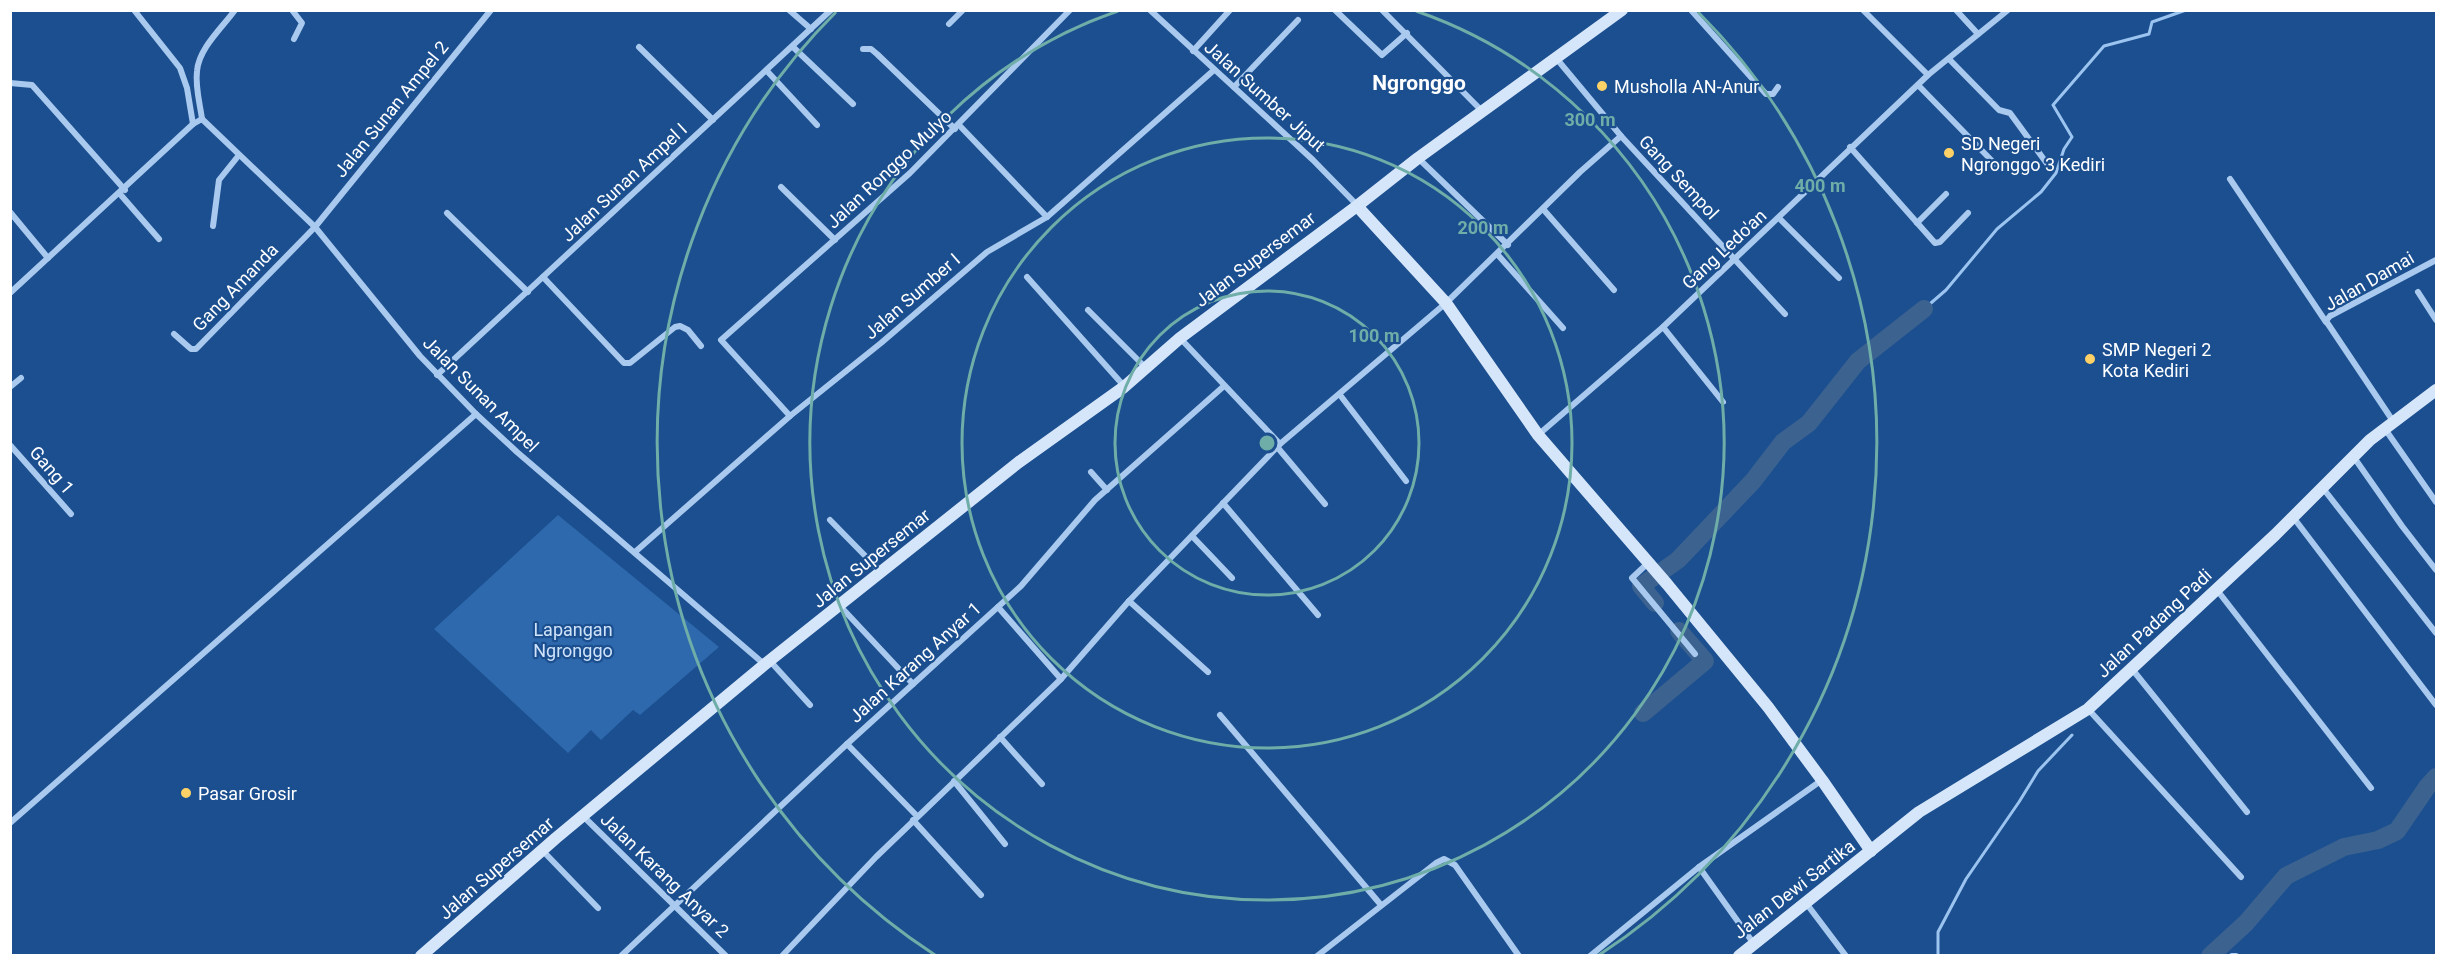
<svg xmlns="http://www.w3.org/2000/svg" width="2447" height="966" font-family="Roboto,sans-serif">
<rect width="100%" height="100%" fill="#1b4f8f"/>
<polygon fill="#2e69ad" points="558,515 719,647 640,715 633,710 601,740 591,730 568,753 434,629"/>
<g fill="none" stroke-linecap="round" stroke-linejoin="round">
<g stroke="#9cc4f0" stroke-width="3">
<polyline points="1924,309 1946,290 1997,229 2041,192 2056,173 2064,149 2072,137 2053,105 2104,46 2149,34 2152,22 2186,10"/>
<polyline points="1938,956 1938,932 1966,879 2019,802 2038,771 2072,735"/>
</g>
<g stroke="#3c6290" stroke-width="18">
<polyline points="1655,603 1641,586 1678,560 1753,481 1783,442 1809,423 1858,361 1924,309"/>
<polyline points="1643,713 1705,661 1679,631"/>
<polyline points="2210,956 2246,923 2286,876 2344,847 2378,840 2397,831 2427,787 2436,777"/>
</g>
<g stroke="#a9c9ee" stroke-width="6">
<polyline points="134,10 180,68 187,88 193,124"/>
<polyline points="292,10 302,23 294,39"/>
<polyline points="789,10 811,29"/>
<polyline points="1150,10 1313,160 1357,205"/>
<polyline points="1335,10 1382,55 1407,33"/>
<polyline points="1382,10 1482,111"/>
<polyline points="1691,10 1766,94 1773,94 1778,87"/>
<polyline points="1863,10 1928,75"/>
<polyline points="1956,10 1978,34"/>
<polyline points="949,24 963,10"/>
<polyline points="639,47 713,120"/>
<polyline points="793,47 853,104"/>
<polyline points="863,49 871,49 877,54 955,129"/>
<polyline points="1193,51 1230,10"/>
<polyline points="1556,58 1621,136 1785,314"/>
<polyline points="1949,59 1999,110 2010,113 2048,165"/>
<polyline points="767,71 817,125"/>
<polyline points="10,83 32,85 125,190"/>
<polyline points="1918,85 1995,164"/>
<polyline points="1234,87 1298,20"/>
<polyline points="202,119 315,227 420,356 476,414 517,452 764,664"/>
<path d="M 202,119 C 200,104 195,87 197,71 C 199,48 222,28 235,10"/>
<polyline points="959,125 1047,217"/>
<polyline points="1850,147 1935,243 1940,242 1968,213"/>
<polyline points="1418,158 1508,245"/>
<polyline points="2230,179 2326,322"/>
<polyline points="781,187 835,240"/>
<polyline points="120,194 159,239"/>
<polyline points="1543,209 1614,290"/>
<polyline points="10,212 48,258"/>
<polyline points="447,213 528,292"/>
<polyline points="1779,218 1839,278"/>
<polyline points="1917,223 1946,194"/>
<polyline points="213,226 219,180 239,155"/>
<polyline points="1498,255 1563,328"/>
<polyline points="543,277 624,363 630,363 675,327 680,326 688,330 701,346"/>
<polyline points="1027,277 1124,386"/>
<polyline points="2418,292 2436,320"/>
<polyline points="10,293 193,124 202,119"/>
<polyline points="1088,310 1146,368"/>
<polyline points="1663,327 1723,402"/>
<polyline points="174,334 191,349 196,349 315,227 491,10"/>
<polyline points="1180,338 1280,444"/>
<polyline points="437,375 831,10"/>
<polyline points="10,387 21,378"/>
<polyline points="1340,395 1406,481"/>
<polyline points="790,416 721,340 910,173 1070,10"/>
<polyline points="2393,421 2326,321 2330,316 2436,260"/>
<polyline points="2385,429 2436,502"/>
<polyline points="1538,435 1663,327 1928,75 2008,10"/>
<polyline points="10,445 71,514"/>
<polyline points="1278,448 1325,504"/>
<polyline points="2353,456 2402,526 2436,570"/>
<polyline points="1091,472 1107,490"/>
<polyline points="2322,487 2436,633"/>
<polyline points="1223,503 1318,615"/>
<polyline points="2293,517 2436,705"/>
<polyline points="830,520 881,572"/>
<polyline points="1192,536 1232,578"/>
<polyline points="635,552 790,416 881,343 987,252 1047,217 1214,70"/>
<polyline points="1648,563 1632,578 1695,654"/>
<polyline points="2217,590 2371,788"/>
<polyline points="1129,601 1208,672"/>
<polyline points="840,606 913,684"/>
<polyline points="998,607 1061,679"/>
<polyline points="770,661 810,705"/>
<polyline points="2132,669 2247,812"/>
<polyline points="2088,709 2241,877"/>
<polyline points="1220,715 1381,905"/>
<polyline points="1000,737 1042,784"/>
<polyline points="847,744 917,816"/>
<polyline points="954,781 1005,844"/>
<polyline points="584,817 726,956"/>
<polyline points="913,820 981,895"/>
<polyline points="10,823 476,414"/>
<polyline points="542,850 598,908"/>
<polyline points="1699,867 1754,944"/>
<polyline points="1806,903 1846,956"/>
<polyline points="621,956 847,744 1021,586 1095,500 1224,386"/>
<polyline points="782,956 876,857 1061,679 1129,601 1280,444 1446,303 1580,172 1621,136"/>
<polyline points="1317,956 1436,863 1444,859 1455,865 1519,956"/>
<polyline points="1590,956 1699,867 1822,780"/>
<polyline points="2232,956 2236,956"/>
</g>
<g stroke="#d6e6fa" stroke-width="12">
<polyline points="1357,206 1446,303 1538,435 1667,584 1768,707 1822,780 1871,851"/>
<polyline points="421,956 556,838 764,665 1019,462 1124,387 1180,338 1357,206 1418,158 1622,10"/>
<polyline points="1739,956 1919,812 2088,709 2275,535 2370,440 2436,390"/>
</g>
</g>
<g fill="none" stroke="#6fada8" stroke-width="3">
<circle cx="1267" cy="443" r="152"/>
<circle cx="1267" cy="443" r="305"/>
<path d="M1416 11A457 457 0 1 1 1118 11"/>
<path d="M935 955A610 610 0 0 1 836 12M1698 12A610 610 0 0 1 1599 955"/>
</g>
<g fill="#ffd166" stroke="#1b4f8f" stroke-width="2">
<circle cx="1602" cy="86" r="6"/>
<circle cx="1949" cy="153" r="6"/>
<circle cx="2090" cy="359" r="6"/>
<circle cx="186" cy="793" r="6"/>
</g>
<g text-anchor="middle" dominant-baseline="central" stroke-width="4.5" stroke-linejoin="round" paint-order="stroke">
<g font-size="18" fill="#fff" stroke="#1b4f8f" text-anchor="start">
<text x="1614" y="86">Musholla AN-Anur</text>
<text x="1961" y="143">SD Negeri<tspan x="1961" dy="21">Ngronggo 3 Kediri</tspan></text>
<text x="2102" y="349">SMP Negeri 2<tspan x="2102" dy="21">Kota Kediri</tspan></text>
<text x="198" y="793">Pasar Grosir</text>
</g>
<g font-size="18" fill="#fff" stroke="#1b4f8f">
<text transform="translate(1265 96) rotate(42)">Jalan Sumber Jiput</text>
<text transform="translate(391 109) rotate(-51)">Jalan Sunan Ampel 2</text>
<text transform="translate(889 169) rotate(-43)">Jalan Ronggo Mulyo</text>
<text transform="translate(1679 177) rotate(47)">Gang Sempol</text>
<text transform="translate(624 182) rotate(-43)">Jalan Sunan Ampel I</text>
<text transform="translate(1724 249) rotate(-43)">Gang Ledo'an</text>
<text transform="translate(1255 259) rotate(-37)">Jalan Supersemar</text>
<text transform="translate(2369 281) rotate(-30)">Jalan Damai</text>
<text transform="translate(235 287) rotate(-46)">Gang Amanda</text>
<text transform="translate(912 296) rotate(-41)">Jalan Sumber I</text>
<text transform="translate(481 394) rotate(45)">Jalan Sunan Ampel</text>
<text transform="translate(52 470) rotate(49)">Gang 1</text>
<text transform="translate(871 558) rotate(-39)">Jalan Supersemar</text>
<text transform="translate(2154 623) rotate(-43)">Jalan Padang Padi</text>
<text transform="translate(915 662) rotate(-42)">Jalan Karang Anyar 1</text>
<text transform="translate(496 868) rotate(-41)">Jalan Supersemar</text>
<text transform="translate(665 875) rotate(44)">Jalan Karang Anyar 2</text>
<text transform="translate(1794 889) rotate(-38)">Jalan Dewi Sartika</text>
</g>
<g font-size="18" fill="#cfe3fa" stroke="#1b4f8f">
<text x="573" y="629">Lapangan<tspan x="573" dy="21">Ngronggo</tspan></text>
</g>
<g font-size="21" font-weight="bold" fill="#fff" stroke="#1b4f8f">
<text x="1419" y="83">Ngronggo</text>
</g>
</g>
<circle cx="1267" cy="443" r="9" fill="#6fada8" stroke="#1b4f8f" stroke-width="3"/>
<g font-size="18" text-anchor="middle" font-weight="bold" fill="#6fada8" stroke="#1b4f8f" stroke-width="4.5" stroke-linejoin="round" paint-order="stroke">
<text x="1590" y="126">300 m</text>
<text x="1820" y="192">400 m</text>
<text x="1483" y="234">200 m</text>
<text x="1374" y="342">100 m</text>
</g>
<rect width="2447" height="966" fill="none" stroke="#ffffff" stroke-width="24"/>
</svg>
